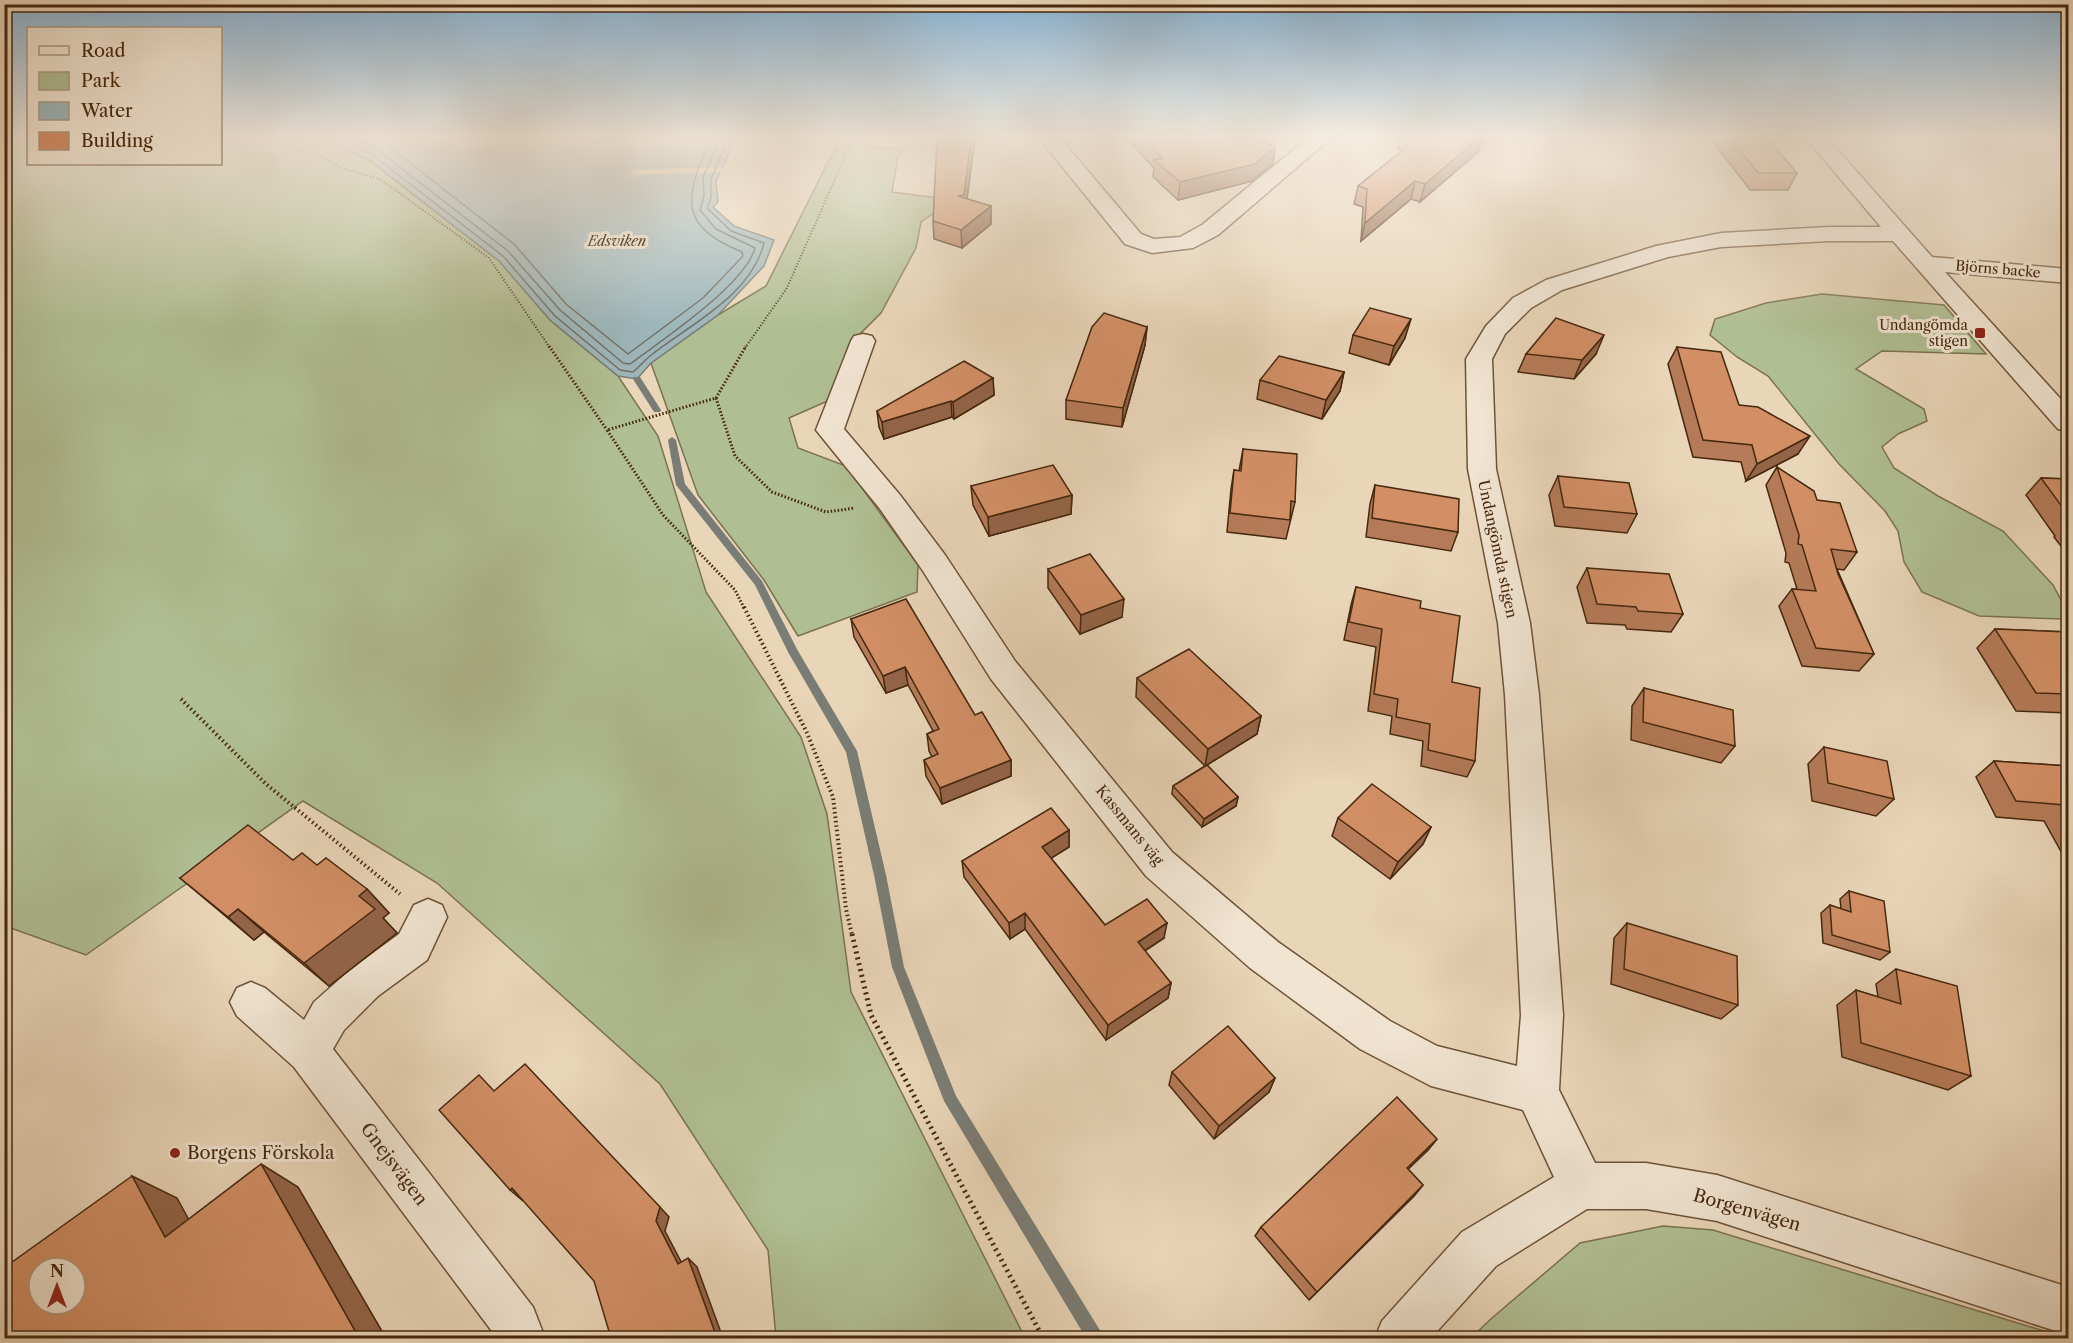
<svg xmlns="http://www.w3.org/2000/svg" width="2073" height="1343" font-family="'Libre Caslon Text',serif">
<rect width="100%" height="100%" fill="#e9d5b8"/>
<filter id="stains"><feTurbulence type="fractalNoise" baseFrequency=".00333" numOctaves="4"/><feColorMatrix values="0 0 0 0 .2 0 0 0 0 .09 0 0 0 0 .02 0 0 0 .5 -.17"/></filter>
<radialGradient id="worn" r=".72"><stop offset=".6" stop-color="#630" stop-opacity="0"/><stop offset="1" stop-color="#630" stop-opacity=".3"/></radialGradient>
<g fill="#b0be93" stroke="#7b7350" stroke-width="1.5">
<polygon points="5,138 28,138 28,164 220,164 221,138 310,138 366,158 499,261 550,320 618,376 658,436 706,592 801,737 827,814 851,992 1025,1338 776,1338 768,1250 660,1084 437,883 303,801 86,955 5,926"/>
<polygon points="840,138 872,138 868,147 905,149 898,157 892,192 953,200 921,222 916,248 881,313 860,334 850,352 839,396 789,418 798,448 846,466 918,565 917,592 798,636 764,580 698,495 651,363 718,315 766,286"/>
<polygon points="1822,294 1944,305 1986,354 1882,351 1856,369 1924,409 1927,421 1898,434 1882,447 1894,468 1938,496 2003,531 2053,585 2063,604 2063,619 1979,616 1922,592 1904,562 1898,531 1885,511 1839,464 1768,376 1737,357 1710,335 1715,319 1766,303"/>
<polygon points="1663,1226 1713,1230 2067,1338 1471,1338 1492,1318 1580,1243"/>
</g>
<polygon fill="#9db6ba" stroke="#7a7d75" stroke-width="1.5" points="310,138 736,138 716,181 718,202 713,207 734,226 774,240 764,266 718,315 651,363 637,379 618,376 550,320 499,261 367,158"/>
<polygon fill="#e9d5b8" points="726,167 724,172 631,175 633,170"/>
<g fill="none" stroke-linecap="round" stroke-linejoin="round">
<g stroke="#726f64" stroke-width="1.5">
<path d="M 329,138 L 370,153 L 503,256 L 555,316 L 620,370 L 633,372 C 639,367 644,361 650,356 C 690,324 751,296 764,243 L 731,231 L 707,208 L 711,198 L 711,179 L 729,138"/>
<path d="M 352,138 L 374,147 L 508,251 L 560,310 L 623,363 L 630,364 C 662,340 745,285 755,248 L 716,229 L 700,210 L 704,196 L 703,177 L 721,138"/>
<path d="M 378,138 L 514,244 L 566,304 L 628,354 L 703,298 L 743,256 L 742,252 C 675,225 686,195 711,138"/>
</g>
<g fill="#7a7d75" fill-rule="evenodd">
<polygon points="634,377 640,377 661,410 660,412 654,412 633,379"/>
<polygon points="672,437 676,440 685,484 762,581 798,651 857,751 886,875 904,967 956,1096 1101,1332 1103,1338 1086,1338 944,1101 892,967 874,875 846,752 788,652 755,585 676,485 668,440"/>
</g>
<g stroke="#6f5338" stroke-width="3">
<g id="minor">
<polygon points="1039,138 1060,138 1141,234 1154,239 1180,237 1202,225 1308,138 1331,138 1218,235 1193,248 1152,253 1125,244"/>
<polygon points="1806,138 1827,138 1932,257 2068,269 2068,283 1945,272 2068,407 2068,431 2058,429 1893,241 1829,241 1721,247 1668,257 1562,290 1531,308 1505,334 1492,359 1496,469 1530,623 1539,695 1563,1015 1559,1090 1595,1163 1646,1163 1717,1175 2068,1287 2068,1335 1717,1221 1646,1209 1587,1209 1496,1266 1431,1338 1375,1338 1382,1321 1462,1232 1554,1177 1523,1110 1431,1086 1360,1049 1250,968 1146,876 991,679 923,571 880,509 816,430 851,341 854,336 863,334 872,336 875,341 844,429 900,495 945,555 1015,661 1172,852 1278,942 1390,1021 1437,1046 1517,1066 1521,1015 1505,695 1498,623 1468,469 1466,359 1486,326 1513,298 1546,280 1656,246 1721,233 1829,227 1881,227"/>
<polygon points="428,899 442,905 447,917 427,960 378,996 344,1030 333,1049 533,1307 545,1338 497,1338 294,1067 237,1016 230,1002 237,988 251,982 265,988 304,1020 314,1002 350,970 399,934 414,905"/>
</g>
</g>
<g stroke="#46280e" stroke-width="2" stroke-dasharray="1 2" stroke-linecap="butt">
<polyline points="260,138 322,157 341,168 380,179 489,258 550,348"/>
<polyline points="4,156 28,142"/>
<polyline points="745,348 787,288 853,138"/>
</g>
<g stroke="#46280e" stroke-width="3" stroke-dasharray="1.5 2" stroke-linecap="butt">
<polyline points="549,346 607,430"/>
<polyline points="716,398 735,456 772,492 826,512 855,508"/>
<polyline points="744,608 735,590 663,515 607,430 716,398 746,346"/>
</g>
<g stroke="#46280e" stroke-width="4" stroke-dasharray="1.5 3" stroke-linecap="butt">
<polyline points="744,607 807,733 833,797 846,909 852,935"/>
<polyline points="181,699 266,784 400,894"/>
</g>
<polyline stroke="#46280e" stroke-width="5" stroke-dasharray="2 4" stroke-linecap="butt" points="852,934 871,1015 1043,1338"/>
<use href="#minor" fill="#f1e4d1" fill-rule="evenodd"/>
</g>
<g fill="#b57b58" stroke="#46280e" stroke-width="1.5">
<polygon points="975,138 967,198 991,224 962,248 934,239 933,221"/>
<polygon points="1126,138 1275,138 1274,143 1270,145 1275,147 1273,164 1252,181 1178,200 1153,177 1154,168"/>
<polygon points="1400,138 1484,138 1481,142 1478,152 1420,202 1411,199 1361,241 1363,207 1354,204 1358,186 1403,151 1398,149"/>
<polygon points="1710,138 1767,138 1797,173 1788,190 1750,190"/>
<polygon points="1147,327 1145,345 1122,427 1066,419 1066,400"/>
<polygon points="1353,335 1405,338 1389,365 1349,353"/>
<polygon points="1677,347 1739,405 1798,454 1746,481 1741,462 1693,457 1668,364"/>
<polygon points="1526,354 1596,354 1574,379 1518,372"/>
<polygon points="1344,372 1340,391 1322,419 1257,399 1260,380"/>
<polygon points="993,378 994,395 954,419 952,417 884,439 879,427 877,411"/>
<polygon points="1243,449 1295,502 1286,539 1227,532 1231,489 1234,470 1239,471"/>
<polygon points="1777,467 1817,500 1857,552 1844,570 1837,569 1874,654 1859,671 1802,666 1779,606 1792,589 1797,589 1789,563 1785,562 1786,553 1766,485"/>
<polygon points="1558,476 1637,514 1627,533 1555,526 1549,495"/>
<polygon points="2041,478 2068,479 2068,555 2054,537 2055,536 2026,495"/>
<polygon points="1375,485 1458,532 1451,551 1366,537 1370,504"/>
<polygon points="971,486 1072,495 1071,514 989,536 973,505"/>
<polygon points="1587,568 1683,614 1671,632 1627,629 1625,625 1587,623 1577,587"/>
<polygon points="1048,569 1122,617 1080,634 1048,588"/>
<polygon points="1356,587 1420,608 1452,682 1475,761 1467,777 1421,766 1423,741 1390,734 1392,716 1368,711 1376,647 1344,640 1351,605"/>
<polygon points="851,619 975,715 1011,760 1011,776 942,804 926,776 924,760 932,757 929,751 927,734 933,731 908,685 886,693 854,637"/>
<polygon points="1995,629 2068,632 2068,713 2016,711 1977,648"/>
<polygon points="1137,678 1261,716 1257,734 1207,765 1238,797 1236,806 1202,827 1172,794 1173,786 1205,766 1136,697"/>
<polygon points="1644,688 1735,746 1721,763 1631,740 1632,706"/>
<polygon points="1824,747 1894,799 1876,816 1812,801 1808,764"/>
<polygon points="1994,761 2068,766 2068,864 2044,821 1996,817 1976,777"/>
<polygon points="1338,818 1431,827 1423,844 1390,879 1332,836"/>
<polygon points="1069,830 1069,847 1051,858 1105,925 1164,938 1145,951 1171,983 1168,998 1106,1040 1025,929 1010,939 964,877 962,861"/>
<polygon points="293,860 317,865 367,889 389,913 383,918 397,933 329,986 264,932 254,940 180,878"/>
<polygon points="1849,891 1890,952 1880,960 1823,943 1821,913 1830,905 1841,909 1840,899"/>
<polygon points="1627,923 1738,1005 1721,1019 1611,984 1614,938"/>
<polygon points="1896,969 1971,1076 1948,1090 1842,1057 1837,1005 1856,990 1878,997 1876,984"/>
<polygon points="1172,1072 1275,1078 1269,1092 1214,1139 1169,1085"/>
<polygon points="1437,1139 1428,1150 1408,1169 1423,1185 1414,1196 1309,1300 1255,1236 1261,1227"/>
</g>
<g fill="#936447" stroke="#46280e" stroke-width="1.5">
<polygon points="971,138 975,138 965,213 958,196"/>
<polygon points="1256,138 1275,138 1274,143 1252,156 1254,140"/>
<polygon points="1477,138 1484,138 1481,142 1478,152 1420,202 1425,184"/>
<polygon points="1275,147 1273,164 1252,181 1178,200 1180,182"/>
<polygon points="1415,181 1411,199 1361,241 1365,223"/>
<polygon points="991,206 991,224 962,248 961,230"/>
<polygon points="1411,319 1405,338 1389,365 1394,346"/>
<polygon points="1147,327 1145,345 1122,427 1123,408"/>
<polygon points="1604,335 1596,354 1574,379 1582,360"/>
<polygon points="1344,372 1340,391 1322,419 1326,400"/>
<polygon points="993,378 994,395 954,419 953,402"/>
<polygon points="951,401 952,417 884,439 882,422"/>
<polygon points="1810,436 1798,454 1746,481 1757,464"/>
<polygon points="1072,495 1071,514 989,536 988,517"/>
<polygon points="1124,599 1122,617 1080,634 1081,615"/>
<polygon points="905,667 908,685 886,693 883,676"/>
<polygon points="1261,716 1257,734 1205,766 1208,749"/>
<polygon points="1011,760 1011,776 942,804 940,788"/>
<polygon points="1238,797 1236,806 1202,827 1204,819"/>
<polygon points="1431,827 1423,844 1390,879 1398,862"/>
<polygon points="1069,830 1069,847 1042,864 1042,847"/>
<polygon points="367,889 389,913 383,918 397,933 329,986 304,963 359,896"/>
<polygon points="238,909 264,932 254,940 228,917"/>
<polygon points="1025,913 1025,929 1010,939 1009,923"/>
<polygon points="1167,923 1164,938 1135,957 1138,942"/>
<polygon points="1171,983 1168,998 1106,1040 1108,1025"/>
<polygon points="1275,1078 1269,1092 1214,1139 1219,1126"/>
<polygon points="1437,1139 1428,1150 1398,1179 1407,1168"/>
<polygon points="261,1164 298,1187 386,1338 359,1338"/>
<polygon points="132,1176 177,1198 209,1257 165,1237"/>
<polygon points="1423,1185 1414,1196 1309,1300 1317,1292"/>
<polygon points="512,1188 523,1201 510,1190"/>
<polygon points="660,1207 669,1217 665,1231 687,1273 678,1264 656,1221"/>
<polygon points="688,1258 697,1267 723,1338 717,1338"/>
</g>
<g fill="#d28f66" stroke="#46280e" stroke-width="1.5" fill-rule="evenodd">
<polygon points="937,138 971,138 964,195 958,196 991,206 961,230 933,221"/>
<polygon points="1143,138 1256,138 1254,140 1275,147 1255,164 1180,182 1154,160 1162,158"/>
<polygon points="1418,138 1479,138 1425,184 1415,181 1365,223 1367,189 1358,186"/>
<polygon points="1730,138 1767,138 1797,173 1758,173"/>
<polygon points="1370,308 1411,319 1394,346 1353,335"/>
<polygon points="1104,313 1147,327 1123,408 1066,400 1092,327"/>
<polygon points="1556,318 1604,335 1582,360 1526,354"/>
<polygon points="1677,347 1721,352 1739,405 1758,407 1810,436 1757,464 1752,445 1703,440"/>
<polygon points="1279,356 1344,372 1326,400 1260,380"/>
<polygon points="964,361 993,378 953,402 951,401 882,422 877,411"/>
<polygon points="1243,449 1297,454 1295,502 1291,501 1290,520 1230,513 1234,470 1241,471"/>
<polygon points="1053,465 1072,495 988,517 971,486"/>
<polygon points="1777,467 1814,491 1817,500 1840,503 1857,552 1831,549 1838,574 1874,654 1816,648 1792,589 1816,591 1802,545 1798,544 1799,535"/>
<polygon points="1558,476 1629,483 1637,514 1564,507"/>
<polygon points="2041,478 2068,479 2068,515"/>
<polygon points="1375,485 1459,499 1458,532 1372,518"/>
<polygon points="1090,554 1124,599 1081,615 1048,569"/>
<polygon points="1587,568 1669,574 1683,614 1638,611 1636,607 1597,604"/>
<polygon points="1356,587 1421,601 1420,608 1460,616 1452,682 1480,688 1475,761 1428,750 1430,724 1396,717 1398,699 1374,694 1382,629 1349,622"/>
<polygon points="906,599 975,715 982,712 1011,760 940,788 924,760 938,754 927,734 939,729 905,667 883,676 851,619"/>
<polygon points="1995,629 2068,632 2068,694 2036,693"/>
<polygon points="1189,649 1261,716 1208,749 1137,678"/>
<polygon points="1644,688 1733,710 1735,746 1643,722"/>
<polygon points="1824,747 1887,761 1894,799 1828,783"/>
<polygon points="1994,761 2068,766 2068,811 2065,805 2016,801"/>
<polygon points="1207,765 1238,797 1204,819 1173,786"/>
<polygon points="1372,784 1431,827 1398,862 1338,818"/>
<polygon points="1051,808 1069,830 1042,847 1105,925 1147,899 1167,923 1138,942 1171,983 1108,1025 1025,913 1009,923 962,861"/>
<polygon points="248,825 293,860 302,853 317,865 326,858 367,889 359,896 375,909 304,963 238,909 228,917 180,878"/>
<polygon points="1849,891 1884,901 1890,952 1832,935 1830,905 1851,912"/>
<polygon points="1627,923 1737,956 1738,1005 1624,969"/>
<polygon points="1896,969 1957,986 1971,1076 1861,1043 1856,990 1901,1004"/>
<polygon points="1228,1026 1275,1078 1219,1126 1172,1072"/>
<polygon points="525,1064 660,1207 656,1221 678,1264 688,1258 717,1338 611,1338 594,1281 512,1188 510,1190 439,1110 479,1075 494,1091"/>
<polygon points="1397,1097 1437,1139 1407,1168 1423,1185 1317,1292 1261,1227"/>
<path d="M 261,1164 L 359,1338 L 13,1338 L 4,1319 L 4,1268 L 132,1176 L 165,1237 ZM 39,1268 L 75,1268 L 75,1304 L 39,1304 Z"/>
</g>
<linearGradient id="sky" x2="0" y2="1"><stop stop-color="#8ab5d6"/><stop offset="0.42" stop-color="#f5ecdf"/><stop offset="1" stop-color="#f5ecdf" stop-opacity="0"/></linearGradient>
<rect width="2073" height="326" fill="url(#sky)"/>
<g fill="#8f2418" stroke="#f1e4d1" stroke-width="2">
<rect x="1974" y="327" width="12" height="12" rx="3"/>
<circle cx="175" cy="1153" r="6"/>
</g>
<g text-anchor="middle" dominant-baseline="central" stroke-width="6" stroke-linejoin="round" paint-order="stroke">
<g font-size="14" font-style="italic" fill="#5c4c39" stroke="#f1e4d1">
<text x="617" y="241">Edsviken</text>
</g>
<g font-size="14" fill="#46280e" stroke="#f1e4d1">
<text transform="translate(1998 269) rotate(5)">Björns backe</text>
</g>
<g font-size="14" fill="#46280e" stroke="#f1e4d1" text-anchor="end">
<text x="1968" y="325">Undangömda<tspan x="1968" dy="16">stigen</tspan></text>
</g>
<g font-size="15" fill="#46280e" stroke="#f1e4d1">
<text transform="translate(1498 549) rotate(78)">Undangömda stigen</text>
<text transform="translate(1130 825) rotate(51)">Kassmans väg</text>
</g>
<g font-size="18" fill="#46280e" stroke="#f1e4d1" text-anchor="start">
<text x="187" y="1153">Borgens Förskola</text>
</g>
<g font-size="18" fill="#46280e" stroke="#f1e4d1">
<text transform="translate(394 1164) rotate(53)">Gnejsvägen</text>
<text transform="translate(1747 1210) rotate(16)">Borgenvägen</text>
</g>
</g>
<rect width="2073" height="1343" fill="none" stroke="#e9d5b8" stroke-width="24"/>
<rect x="6" y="6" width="2061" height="1331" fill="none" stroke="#46280e" stroke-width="3"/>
<rect x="12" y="12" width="2049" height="1319" fill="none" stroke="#46280e" stroke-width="1.5"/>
<rect x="27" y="27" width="195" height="138" fill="#f1e4d1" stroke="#ad9983" stroke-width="1.5"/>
<rect x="39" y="46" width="30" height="9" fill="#f1e4d1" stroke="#ad9983" stroke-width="1.5"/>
<text x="81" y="57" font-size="18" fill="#46280e">Road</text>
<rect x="39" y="72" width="30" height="18" fill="#b0be93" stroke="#ad9983" stroke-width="1.5"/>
<text x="81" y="87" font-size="18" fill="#46280e">Park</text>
<rect x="39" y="102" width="30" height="18" fill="#9db6ba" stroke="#ad9983" stroke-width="1.5"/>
<text x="81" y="117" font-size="18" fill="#46280e">Water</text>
<rect x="39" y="132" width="30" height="18" fill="#d28f66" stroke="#ad9983" stroke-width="1.5"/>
<text x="81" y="147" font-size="18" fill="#46280e">Building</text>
<g transform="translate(57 1286)"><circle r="28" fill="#f1e4d1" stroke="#ad9983" stroke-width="1.5"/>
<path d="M0-4.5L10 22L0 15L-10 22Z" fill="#8f2418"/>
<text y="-9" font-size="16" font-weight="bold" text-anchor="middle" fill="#46280e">N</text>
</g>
<rect width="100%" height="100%" filter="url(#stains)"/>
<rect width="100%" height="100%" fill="url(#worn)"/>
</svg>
